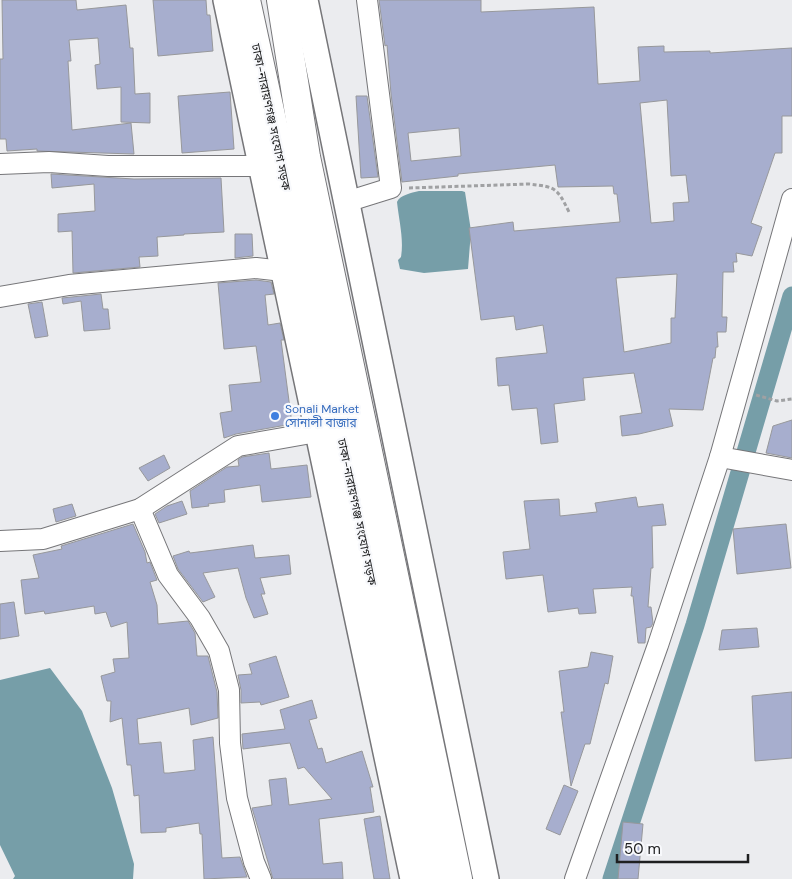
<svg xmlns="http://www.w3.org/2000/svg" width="792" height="879" font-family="'DM Sans','Noto Sans Bengali',sans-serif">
<rect width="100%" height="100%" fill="#ebecef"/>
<g fill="#769ea8">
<path d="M 419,191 L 462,191 L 465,192 L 471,231 L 468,269 L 424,273 L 400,269 L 398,260 L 401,257 C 404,239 399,221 397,202 C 400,195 411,193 419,191 Z"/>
<polygon points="50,668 82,711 112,788 134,864 133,879 13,879 15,876 0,845 0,680"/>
</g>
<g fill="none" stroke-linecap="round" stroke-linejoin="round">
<polyline stroke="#769ea8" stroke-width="19" points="612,879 695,625 792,296"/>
</g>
<g fill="#a7aece" stroke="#97989b" fill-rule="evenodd">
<polygon points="2,0 76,0 77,10 126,5 130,48 133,48 135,94 150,93 150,123 121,122 121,87 97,89 95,65 100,64 98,38 69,40 71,61 68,61 72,130 131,123 134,154 37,151 37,149 7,151 6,139 0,139 0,59 3,59"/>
<polygon points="153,0 206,0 207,15 210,15 213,51 158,56"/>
<path d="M 379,0 L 481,0 L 481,12 L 594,7 L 598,84 L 640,81 L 638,47 L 664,46 L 664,52 L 710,51 L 710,53 L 792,48 L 792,116 L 782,116 L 782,153 L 775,153 L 751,223 L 762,227 L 752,256 L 736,253 L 737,262 L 733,262 L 734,272 L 723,272 L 722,317 L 727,317 L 726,332 L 717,332 L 718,347 L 716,347 L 715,358 L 713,358 L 703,410 L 669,409 L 673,426 L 639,434 L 622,436 L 620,416 L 642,413 L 634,373 L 583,378 L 585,400 L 554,404 L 558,442 L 541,444 L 537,408 L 512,410 L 509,385 L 498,386 L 496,358 L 547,353 L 543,325 L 516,330 L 514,316 L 481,320 L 469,228 L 513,222 L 514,231 L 620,222 L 617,194 L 614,194 L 613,186 L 558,187 L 555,165 L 458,174 L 458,176 L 402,182 L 391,94 L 387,45 L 385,46 ZM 667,100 L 671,176 L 686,175 L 689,202 L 673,203 L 674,221 L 651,223 L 640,103 ZM 459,128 L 461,156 L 411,161 L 408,133 ZM 677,274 L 675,318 L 671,318 L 671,343 L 624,352 L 616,278 Z"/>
<polygon points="230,92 234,149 182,153 178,96"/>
<polygon points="356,96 367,96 378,177 361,178"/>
<polygon points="51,174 134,179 221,178 224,232 184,234 184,235 157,237 158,256 139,257 140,267 73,273 72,231 58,232 58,214 95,211 94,184 52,188"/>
<polygon points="235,234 252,234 253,256 235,258"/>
<polygon points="256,280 271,282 274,294 265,295 268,325 280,323 284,340 281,340 292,424 236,434 224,438 220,413 232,411 229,385 261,382 256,346 224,349 218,283"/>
<polygon points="101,294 103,309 108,309 110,329 84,331 81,301 63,304 62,298"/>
<polygon points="42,302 48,336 35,338 28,304"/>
<polygon points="792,420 792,458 766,453 773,426"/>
<polygon points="269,453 271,469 307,465 311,497 262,502 260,485 224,490 225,502 208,504 209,506 192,508 190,491 227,467 239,466 238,460 242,457"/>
<polygon points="164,455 170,468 148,481 139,468"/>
<polygon points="636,497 638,507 663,504 666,525 652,526 653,568 651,568 648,607 651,607 653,623 651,627 646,628 645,643 638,643 633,596 631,596 632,587 593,589 596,613 579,614 578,608 548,612 543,575 506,579 503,552 530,549 524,501 559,499 560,516 597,512 595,503"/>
<polygon points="182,501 187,514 159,523 155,514 167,506"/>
<polygon points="72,504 76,516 56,522 53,509"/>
<polygon points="133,524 145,552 147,563 150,562 157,580 150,582 157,605 158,624 188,621 195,633 197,656 208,656 217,692 218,718 191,725 189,708 137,719 139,744 161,742 164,773 169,773 195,770 193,740 213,737 222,858 240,857 247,877 204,879 202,834 200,834 199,823 166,828 166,832 141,833 139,795 134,796 131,765 127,765 122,718 110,722 111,701 107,701 101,676 115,672 113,659 129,658 127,622 111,627 106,612 95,614 94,606 45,614 44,611 25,614 21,580 39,578 33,555 62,549 61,546"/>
<polygon points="786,524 791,568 737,574 733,529"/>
<polygon points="253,545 255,558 289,555 291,574 260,578 265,594 261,594 268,614 254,618 246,598 238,568 203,573 215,597 203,602 178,569 173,556 189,551 190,553"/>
<polygon points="14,602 19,636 0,639 0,604"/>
<polygon points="757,628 759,647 719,650 722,630"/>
<polygon points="591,652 613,656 608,684 605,683 590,744 585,744 571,786 561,712 564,712 559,671 588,667"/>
<polygon points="276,656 289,697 261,705 260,702 241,703 241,690 238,675 252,674 249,664"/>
<polygon points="792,692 792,758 755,761 752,696"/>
<polygon points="312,700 317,718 309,720 318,749 322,748 326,763 362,751 373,787 370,787 374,812 319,819 323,864 342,862 343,879 273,879 252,808 272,805 269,780 286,778 289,805 332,799 304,767 298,769 290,743 243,749 242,734 285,729 280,710"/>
<polygon points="564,785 578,791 560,835 546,829"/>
<polygon points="380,816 390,879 374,879 364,819"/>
<polygon points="623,822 643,824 638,879 618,879"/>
</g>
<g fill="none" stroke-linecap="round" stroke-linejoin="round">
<g stroke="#767679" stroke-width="22">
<g id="minor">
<polyline points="0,164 49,162 108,166 261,166"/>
<polyline points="346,202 391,188 367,0"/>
<polyline points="0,297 69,285 256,268 283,271"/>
<polyline points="720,457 792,470"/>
<polyline points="140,509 168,575 200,618 219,651 229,690 230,743 237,798 254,862 261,879"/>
<polyline points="0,541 43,539 140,509 238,446 317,432"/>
<polyline points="575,879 658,645 720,457 792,199"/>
</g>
</g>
<g stroke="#767679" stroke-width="28">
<g id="tertiary">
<polyline points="226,0 413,879"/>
<polyline points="305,0 486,879"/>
</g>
</g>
<g stroke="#767679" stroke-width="30">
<g id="primary">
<polyline points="246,0 359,522 431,879"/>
<polyline points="281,0 306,157 458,879"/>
</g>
</g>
<g stroke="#a0a1a3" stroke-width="3" stroke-dasharray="4 2.5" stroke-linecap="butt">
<path d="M 409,188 L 529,184 C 555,187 557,187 569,212"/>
<polyline points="756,395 777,401 792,399"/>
</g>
<use href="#minor" stroke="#fff" stroke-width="20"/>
<use href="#tertiary" stroke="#fff" stroke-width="25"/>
<use href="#primary" stroke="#fff" stroke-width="28"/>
</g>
<circle fill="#3f7fe0" stroke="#f8f9fc" stroke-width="2" cx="275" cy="416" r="5"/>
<g text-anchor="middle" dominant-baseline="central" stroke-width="4.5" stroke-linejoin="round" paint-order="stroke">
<g font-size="12" fill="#1e1f20" stroke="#f8f9fc">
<text transform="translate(271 117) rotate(78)">ঢাকা-নারায়ণগঞ্জ সংযোগ সড়ক</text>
<text transform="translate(357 512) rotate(78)">ঢাকা-নারায়ণগঞ্জ সংযোগ সড়ক</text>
</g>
<g font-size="12" fill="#366cbe" stroke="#f8f9fc" text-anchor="start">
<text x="285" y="409">Sonali Market<tspan x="285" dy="14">সোনালী বাজার</tspan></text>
</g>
</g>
<path d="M617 854v8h131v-8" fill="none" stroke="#1e1f20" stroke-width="2.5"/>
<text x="624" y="854" font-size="15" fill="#1e1f20" stroke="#f8f9fc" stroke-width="4" paint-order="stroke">50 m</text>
</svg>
